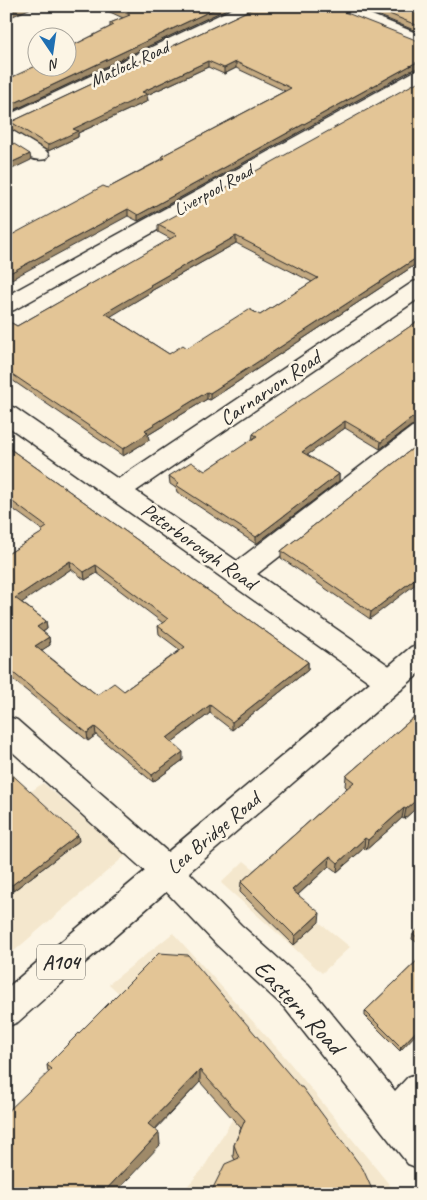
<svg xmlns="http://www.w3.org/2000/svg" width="427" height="1200" font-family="Caveat,sans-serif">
<rect width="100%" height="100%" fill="#fcf5e5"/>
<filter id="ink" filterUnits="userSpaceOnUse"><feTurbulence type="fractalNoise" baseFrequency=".02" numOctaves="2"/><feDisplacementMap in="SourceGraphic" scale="10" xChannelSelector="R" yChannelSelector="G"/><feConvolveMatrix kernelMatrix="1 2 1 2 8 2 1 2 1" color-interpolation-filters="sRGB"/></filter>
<g filter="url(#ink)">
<g fill="#f4e7cd">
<polygon points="43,783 126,855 6,958 6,809"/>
<polygon points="244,861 350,947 322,973 221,883"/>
<polygon points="173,933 285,1057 397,1194 180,1194 203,1169 233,1118 125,999 109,984"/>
</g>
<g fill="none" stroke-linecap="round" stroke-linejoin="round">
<g stroke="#2b2b2b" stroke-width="3">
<g id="minor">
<polygon points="238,6 260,6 258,10 6,129 6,116"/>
<polygon points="326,6 350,6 421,35 421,46 328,10"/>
<polygon points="421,70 421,83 14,310 6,312 6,296 415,71"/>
<path d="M 6,129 L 13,131 L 46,151 L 49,155 L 46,159 C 31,163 18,151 6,143 Z"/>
<polygon points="421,280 421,297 136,491 237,561 412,427 421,425 421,446 257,574 401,674 405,682 401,690 391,693 381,690 6,425 6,405 15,408 118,479 413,282"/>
<polygon points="6,716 17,720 178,861 241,925 308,985 395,1091 408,1077 421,1072 421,1115 418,1118 421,1122 421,1169 408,1164 284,1007 217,945 156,881 6,746"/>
</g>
</g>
<g stroke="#2b2b2b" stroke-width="3">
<path id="major" d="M 421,644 L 421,672 C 287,789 151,903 18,1022 L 6,1027 L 6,989 C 140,873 277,762 411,647 Z"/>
</g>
<use href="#minor" fill="#fcf5e5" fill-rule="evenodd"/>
<use href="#major" fill="#fcf5e5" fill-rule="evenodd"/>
</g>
<g fill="#c3a981" stroke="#2b2b2b" fill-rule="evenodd">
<polygon points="97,6 233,6 6,114 72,49 72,46 110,27 110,23 123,18"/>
<polygon points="258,6 421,42 421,68 414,69 138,221 128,216 108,188 162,159 162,156 285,91 236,68 224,74 208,67 147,95 148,101 78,133 78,137 48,151 11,129 11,122"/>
<polygon points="356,6 421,6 421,33"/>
<path d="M 158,225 L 421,261 L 210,400 L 207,399 L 148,435 L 149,440 L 123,456 L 6,376 L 6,320 L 17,326 L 171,239 L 158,232 ZM 236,243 L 312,282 L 260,315 L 187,348 L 169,354 L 110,316 L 151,292 L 151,291 Z"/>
<polygon points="421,319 421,424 411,426 380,449 345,428 307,455 339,474 339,481 256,544 177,492 176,488 170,484 169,476 205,471 252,440 253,434"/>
<polygon points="421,442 370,619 281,558 281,551"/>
<path d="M 6,446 L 308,662 L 308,670 L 232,730 L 210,713 L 172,742 L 183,760 L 153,782 L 96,735 L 88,741 L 6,674 L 6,555 L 42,533 L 42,530 L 6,504 ZM 71,569 L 85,580 L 97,573 L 163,623 L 158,626 L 159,634 L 180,650 L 124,691 L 97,695 L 41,650 L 50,645 L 49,637 L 43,632 L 47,629 L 46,621 L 21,602 Z"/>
<polygon points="421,711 421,804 404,819 402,818 366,850 364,848 337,872 329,866 298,895 319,922 294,945 240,892 241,882 347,788 345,786 346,776"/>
<polygon points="6,769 79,841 13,891 6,885"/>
<polygon points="421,926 421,945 412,939 413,934"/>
<polygon points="159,953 374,1194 210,1194 235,1160 233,1156 234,1145 241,1128 200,1082 155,1130 160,1145 48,1072 47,1065"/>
<polygon points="421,957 400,1051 365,1016 365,1011"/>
</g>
<g fill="#9f8a69" stroke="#2b2b2b">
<polygon points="22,6 36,6 6,19 6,13"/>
<polygon points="221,6 233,6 6,114 6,107"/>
<polygon points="208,61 208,67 147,95 148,101 78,133 78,137 48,151 48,145 73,129 142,92"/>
<polygon points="236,62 236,68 224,74 224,68"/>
<polygon points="421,62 421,68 414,69 138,221 138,215 415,63"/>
<polygon points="30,154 31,160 6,172 6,165"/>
<polygon points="128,209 128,216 6,282 6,275"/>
<polygon points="236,236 236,243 151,291 151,292 105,320 105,313 150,285"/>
<polygon points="421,255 421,261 210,400 210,393"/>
<polygon points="207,392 207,399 148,435 149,440 123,456 123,449 145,430"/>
<polygon points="421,417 421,424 411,426 380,449 381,442 412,418"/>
<polygon points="345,421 345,428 302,459 302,452"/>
<polygon points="339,474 339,481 256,544 256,537"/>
<polygon points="70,561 71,569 17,606 15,598"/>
<polygon points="96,565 97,573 85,580 84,572"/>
<polygon points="421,574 421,580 370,619 371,612"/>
<polygon points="46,621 47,629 38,635 37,627"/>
<polygon points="49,637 50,645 36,654 35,646"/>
<polygon points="308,662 308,670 232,730 232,722"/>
<polygon points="210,705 210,713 167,746 167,738"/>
<polygon points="95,727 96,735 88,741 87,733"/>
<polygon points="183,752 183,760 153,782 152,775"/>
<polygon points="421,796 421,804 404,819 406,809"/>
<polygon points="404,808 402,818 366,850 368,840"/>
<polygon points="78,835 79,841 13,891 12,885"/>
<polygon points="365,838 364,848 337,872 338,863"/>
<polygon points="330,856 329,866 292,900 292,890"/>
<polygon points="320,913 319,922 294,945 295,936"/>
<polygon points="421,1026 421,1029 400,1051 401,1047"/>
<polygon points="200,1070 200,1082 149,1135 148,1124"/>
<polygon points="159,1133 160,1145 114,1194 102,1194"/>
<polygon points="310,1189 309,1194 297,1194"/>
</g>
<g fill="#e3c596" stroke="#2b2b2b" fill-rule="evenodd">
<polygon points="6,6 22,6 6,13"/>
<polygon points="110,6 221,6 6,107 6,80 38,65 38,68 68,68 68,51 75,48 72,46 114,25 110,23 130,15"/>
<polygon points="258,6 329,6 421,42 421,62 415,63 138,215 128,209 6,275 6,238 103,186 108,188 165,158 162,156 291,88 236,62 224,68 208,61 142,92 147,94 73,129 78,131 48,145 11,122"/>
<polygon points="370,6 421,6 421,27"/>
<path d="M 421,80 L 421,255 L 210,393 L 207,392 L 145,430 L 148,433 L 123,449 L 6,370 L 6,320 L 17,326 L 177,235 L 158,225 ZM 236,236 L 318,278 L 260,315 L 249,309 L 187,348 L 183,345 L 169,354 L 105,313 L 151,286 L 150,285 Z"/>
<polygon points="6,139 30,154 6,165"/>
<polygon points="421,319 421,417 412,418 381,442 345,421 302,452 339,474 256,537 176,485 179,483 169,476 191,462 205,471 257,436 253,434 264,425"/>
<polygon points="421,442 421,574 371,612 281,551"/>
<path d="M 6,446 L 308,662 L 232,722 L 210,705 L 167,738 L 183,752 L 152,775 L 95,727 L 87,733 L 6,667 L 6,555 L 43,532 L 41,531 L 47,527 L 6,497 ZM 70,561 L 84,572 L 96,565 L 168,619 L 158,626 L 185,647 L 124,691 L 114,683 L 97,695 L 35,646 L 49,637 L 37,627 L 46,621 L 15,598 Z"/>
<polygon points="421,711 421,796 406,809 404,808 368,840 365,838 338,863 330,856 292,890 320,913 295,936 241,882 354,782 346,776"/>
<polygon points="6,769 78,835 12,885 6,880"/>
<polygon points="421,926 421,940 413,934"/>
<polygon points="159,953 188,955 300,1087 302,1087 363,1169 374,1194 312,1194 310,1189 297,1194 210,1194 225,1164 239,1158 234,1145 245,1120 200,1070 148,1124 159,1133 102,1194 6,1194 6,1113 52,1069 47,1065"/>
<polygon points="421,957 421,1026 401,1047 365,1011"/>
</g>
</g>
<g text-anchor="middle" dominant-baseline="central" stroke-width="5" stroke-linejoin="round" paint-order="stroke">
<g font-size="18" fill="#2b2b2b" stroke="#fcf5e5">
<text transform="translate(129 64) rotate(-25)">Matlock Road</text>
<text transform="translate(213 190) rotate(-29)">Liverpool Road</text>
</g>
<rect fill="#fcf5e5" stroke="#6a6863" stroke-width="1" x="37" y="944.5" width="48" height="35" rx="4"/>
<g font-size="20" font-weight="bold" fill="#2b2b2b">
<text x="61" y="962">A104</text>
</g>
<g font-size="21" fill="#2b2b2b" stroke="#fcf5e5">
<text transform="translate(270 388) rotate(-34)">Carnarvon Road</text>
<text transform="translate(199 546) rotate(35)">Peterborough Road</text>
<text transform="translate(213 833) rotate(-40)">Lea Bridge Road</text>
</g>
<g font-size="25" fill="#2b2b2b" stroke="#fcf5e5">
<text transform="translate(299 1007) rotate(47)">Eastern Road</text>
</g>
</g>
<rect width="427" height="1200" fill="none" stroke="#fcf5e5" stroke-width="25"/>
<rect x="12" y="12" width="402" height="1175" fill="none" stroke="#2b2b2b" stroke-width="2" filter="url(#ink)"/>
<g transform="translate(52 52) rotate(167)"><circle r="24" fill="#fcf5e5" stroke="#a8a49b"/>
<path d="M0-4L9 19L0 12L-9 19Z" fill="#1f6fb2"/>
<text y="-8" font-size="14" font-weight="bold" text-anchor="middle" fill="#2b2b2b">N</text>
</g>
</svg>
